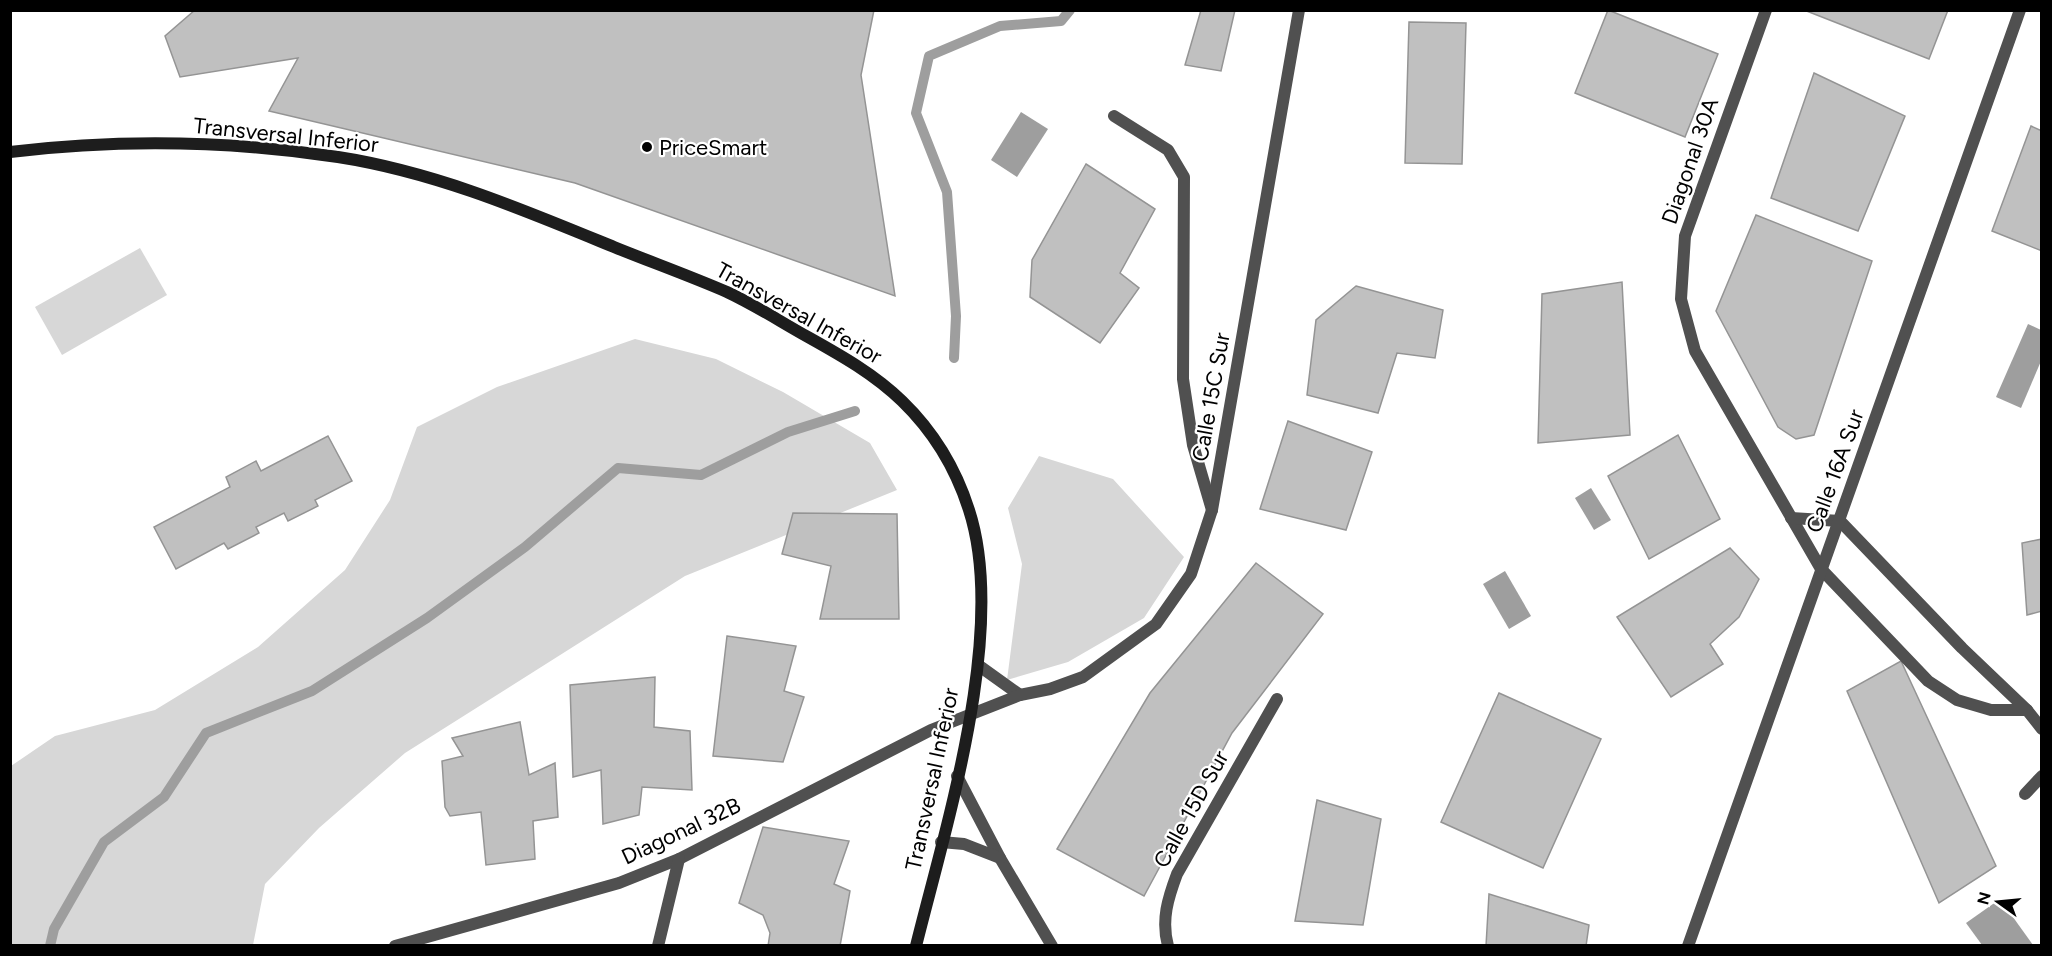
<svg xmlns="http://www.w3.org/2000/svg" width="2052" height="956" font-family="Figtree,sans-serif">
<rect width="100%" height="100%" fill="#fff"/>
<g fill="#d7d7d7">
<polygon points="140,248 167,295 62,355 35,307"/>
<polygon points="635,339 716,359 783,392 870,443 897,490 685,576 405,753 319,828 265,884 253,945 11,946 11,766 55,736 155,710 258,647 345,570 390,500 417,427 497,387"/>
<polygon points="1039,456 1113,479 1184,557 1144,618 1068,662 1007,680 1022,564 1008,508"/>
</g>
<g fill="#9e9e9e">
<polygon points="1021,112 1048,129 1017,177 991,160"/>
<polygon points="2028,324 2041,330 2041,361 2021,408 1996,397"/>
<polygon points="1591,488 1611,520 1594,530 1575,498"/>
<polygon points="1505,571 1531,616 1509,629 1483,584"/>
<polygon points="2000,899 2033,945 1982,945 1966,923"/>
</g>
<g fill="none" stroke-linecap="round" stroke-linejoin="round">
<g stroke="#9e9e9e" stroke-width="10">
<polyline points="954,358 956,316 947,192 916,113 929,56 1000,26 1061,21 1070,10"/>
<polyline points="50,946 54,929 104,842 164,797 206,733 312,691 427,618 525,547 618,468 701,475 788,432 855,411"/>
</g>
</g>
<g fill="#c0c0c0" stroke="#949494" stroke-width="1.5">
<polygon points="195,10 874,10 861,75 895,296 575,183 269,111 298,58 180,77 165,36"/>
<polygon points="1201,10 1235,10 1221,71 1185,65"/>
<polygon points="1608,10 1718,54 1685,137 1575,93"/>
<polygon points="1804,10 1948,10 1929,59"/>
<polygon points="1409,22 1466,23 1462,164 1405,163"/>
<polygon points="1814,73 1905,116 1858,231 1771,198"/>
<polygon points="2031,126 2042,131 2042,251 1992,231"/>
<polygon points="1086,164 1155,209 1120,273 1139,288 1100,343 1030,297 1032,260"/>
<polygon points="1756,215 1872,261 1814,435 1796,439 1778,427 1716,311"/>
<polygon points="1622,282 1630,435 1538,443 1542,294"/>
<polygon points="1356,286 1443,310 1435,358 1397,353 1378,413 1307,395 1316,320"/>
<polygon points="1288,421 1372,452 1346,530 1260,509"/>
<polygon points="1678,435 1720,519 1649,559 1608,476"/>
<polygon points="328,436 352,481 315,500 318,506 288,521 284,513 256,527 259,533 228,549 224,543 176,569 154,527 230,487 226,477 256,461 261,471"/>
<polygon points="793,513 897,514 899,619 820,619 831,566 782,554"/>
<polygon points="2042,539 2042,611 2027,615 2022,543"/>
<polygon points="1730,548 1759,579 1739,617 1710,644 1723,664 1671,697 1617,617"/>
<polygon points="1256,563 1323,614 1232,733 1144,896 1057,849 1150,693"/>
<polygon points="727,636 796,646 784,691 804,697 783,762 713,756"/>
<polygon points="1901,661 1996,866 1939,903 1847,691"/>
<polygon points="655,677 654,727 690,731 692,790 642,787 639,815 603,824 601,770 573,777 570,685"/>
<polygon points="1499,693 1601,739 1543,868 1441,822"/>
<polygon points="520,722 529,775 555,763 558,817 533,821 535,859 486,865 481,812 450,816 445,807 442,761 463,756 452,738"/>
<polygon points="1317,800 1381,819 1363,925 1295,921"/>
<polygon points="763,827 849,841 834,884 850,891 840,946 768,946 770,933 763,915 739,903"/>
<polygon points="1489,894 1589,925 1586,946 1486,946"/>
</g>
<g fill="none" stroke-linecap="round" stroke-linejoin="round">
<g stroke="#505050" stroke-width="12">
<polyline points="1114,116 1168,150 1184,177 1183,379 1193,445 1212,510"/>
<polyline points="1840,521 1962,648 2027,710 2042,729"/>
<polyline points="1821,569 1928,681 1957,700 1991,710 2027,710"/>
<polyline points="2025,794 2042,776"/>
</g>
<g stroke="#505050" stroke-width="12">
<polyline points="1766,10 1685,236 1681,299 1695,351 1821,569"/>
<polyline points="1791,518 1840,521"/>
<polyline points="978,665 1020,695"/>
<polyline points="957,776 1000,858 1052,946"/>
<polyline points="941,842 964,844 1000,858"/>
<polyline points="395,946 619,883 679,859 931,730 1020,695 1050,689 1083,677 1156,624 1191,574 1212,510 1299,10"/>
<polyline points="658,946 679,859"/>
<path d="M 1168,946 C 1161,920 1168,898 1177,874 L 1277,699"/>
<polyline points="1688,946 2020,10"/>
</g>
<path stroke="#1d1d1d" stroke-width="12" d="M 10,152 C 118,139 231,141 338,157 C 435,172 524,210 614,247 C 651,262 690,276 727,292 C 755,305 781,322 808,337 C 842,356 874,374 902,401 C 933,431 956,469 969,510 C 1008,630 946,825 916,946"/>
</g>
<circle fill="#000" stroke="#fff" stroke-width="2" cx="647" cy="147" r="6"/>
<g text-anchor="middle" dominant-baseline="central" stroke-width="4.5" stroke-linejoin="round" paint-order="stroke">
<g font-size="22" fill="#000" stroke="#fff">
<text transform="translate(286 135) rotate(6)">Transversal Inferior</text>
<text transform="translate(1690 161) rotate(-71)">Diagonal 30A</text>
<text transform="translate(799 313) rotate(29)">Transversal Inferior</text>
<text transform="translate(1211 397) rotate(-80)">Calle 15C Sur</text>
<text transform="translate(1835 471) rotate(-70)">Calle 16A Sur</text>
<text transform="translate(932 779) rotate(-78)">Transversal Inferior</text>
<text transform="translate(1191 809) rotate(-61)">Calle 15D Sur</text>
<text transform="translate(681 831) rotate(-25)">Diagonal 32B</text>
</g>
<g font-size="22" fill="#000" stroke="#fff" text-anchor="start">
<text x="659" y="147">PriceSmart</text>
</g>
</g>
<rect width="2052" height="956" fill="none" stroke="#000000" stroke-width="24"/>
<g transform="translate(1998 902) rotate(285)" stroke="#ffffff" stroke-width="4.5" paint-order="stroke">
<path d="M0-4.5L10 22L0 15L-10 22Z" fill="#000000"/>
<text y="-9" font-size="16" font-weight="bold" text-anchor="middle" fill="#000000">N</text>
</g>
</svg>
